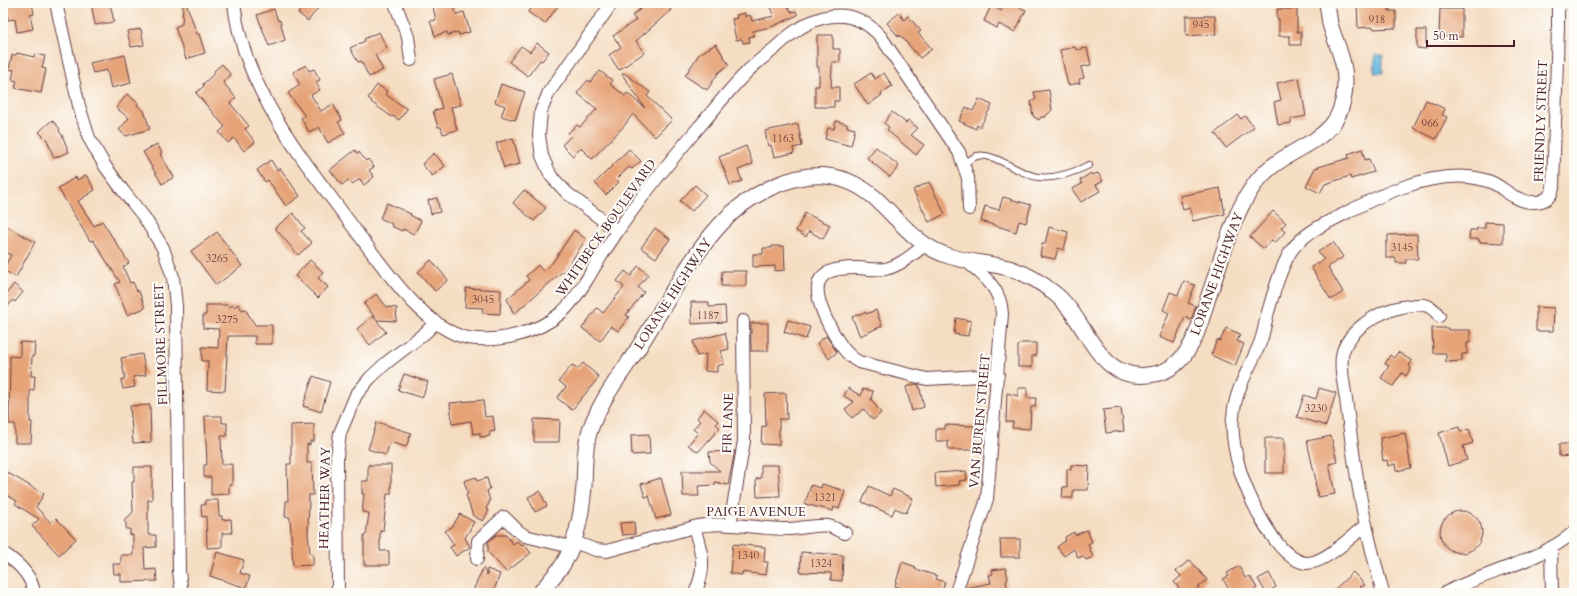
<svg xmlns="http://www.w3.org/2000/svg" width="1577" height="596" font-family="Cardo,serif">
<rect width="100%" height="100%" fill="#fdfcf7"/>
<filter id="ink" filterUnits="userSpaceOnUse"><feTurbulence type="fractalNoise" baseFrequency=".025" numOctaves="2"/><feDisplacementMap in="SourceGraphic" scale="8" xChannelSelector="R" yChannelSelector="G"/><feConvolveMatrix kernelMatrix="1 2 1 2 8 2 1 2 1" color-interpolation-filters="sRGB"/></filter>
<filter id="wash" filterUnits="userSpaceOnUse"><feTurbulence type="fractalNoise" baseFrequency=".012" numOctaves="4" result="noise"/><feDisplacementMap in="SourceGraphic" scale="16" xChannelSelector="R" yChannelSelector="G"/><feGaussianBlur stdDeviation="0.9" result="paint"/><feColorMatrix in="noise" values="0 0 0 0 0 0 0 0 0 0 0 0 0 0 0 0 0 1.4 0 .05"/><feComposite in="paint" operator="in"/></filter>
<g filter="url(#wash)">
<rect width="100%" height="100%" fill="#f5ddc2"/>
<polygon fill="#60b4dc" stroke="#556a84" points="1375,55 1383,55 1383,73 1374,73"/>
<g id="blocks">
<g fill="#e6a377">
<polygon points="4,3 32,3 34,14 30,15 33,29 17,32 15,19 8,20"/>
<polygon points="91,3 110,3 114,22 95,25"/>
<polygon points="183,3 186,3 197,34 199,34 205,53 186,59 175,27 182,24"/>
<polygon points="306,3 322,3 308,21 298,13"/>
<polygon points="432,3 453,3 456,14 464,12 470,32 459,35 458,32 448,35 447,32 435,36 430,21 436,20"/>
<polygon points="534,3 560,3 545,24 528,12"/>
<polygon points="647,3 664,3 671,10 636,41 644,53 619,70 609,55 621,47 613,36 636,20 632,16"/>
<polygon points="768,3 786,3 791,12 796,11 798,15 771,27 753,31 754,36 749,37 750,42 743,43 742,39 736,40 732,19 737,18 736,15 745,13 745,17 750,15 752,21 774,16"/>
<polygon points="1005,3 1010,3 1026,10 1015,32 999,24 997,28 984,21 991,6 1001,11"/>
<polygon points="1389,3 1389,11 1396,11 1396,28 1374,29 1373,27 1358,28 1357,4"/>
<polygon points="274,9 278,21 280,20 285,40 269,46 257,15"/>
<polygon points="1277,9 1297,9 1297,32 1301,32 1301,45 1290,45 1290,36 1279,36 1279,19 1277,19"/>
<polygon points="1440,9 1462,9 1462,37 1439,36"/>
<polygon points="899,13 904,20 908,16 921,31 918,33 932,49 920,58 900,35 899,37 887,23"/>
<polygon points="1186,16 1215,16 1216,34 1186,36"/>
<polygon points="141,29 144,45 131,47 127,31"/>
<polygon points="1417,30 1426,30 1426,49 1417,48"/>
<polygon points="379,32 387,48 375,55 383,70 369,77 361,61 358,62 350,48 365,41 364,39"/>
<polygon points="817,35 833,35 833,49 840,49 840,62 832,62 832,67 831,87 839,87 839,101 834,101 834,107 815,107 815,86 819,86 819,67 817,67"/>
<polygon points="537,43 549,52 542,61 540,60 528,76 509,62 521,46 530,52"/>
<polygon points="716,44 729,65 719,72 707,90 685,76 699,54"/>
<polygon points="1075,47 1076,50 1087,48 1091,65 1081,67 1084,78 1079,79 1080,83 1068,85 1060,50"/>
<polygon points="17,53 34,57 35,54 45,56 42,68 46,69 41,93 15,88 17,81 12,80 14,70 9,69 12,55 16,55"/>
<polygon points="125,55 131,83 111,88 107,70 93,73 90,63"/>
<polygon points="222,64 231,75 223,82 236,98 230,103 249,126 245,129 255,142 244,151 234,138 228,143 219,132 225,127 196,93 204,86 203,84 215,73 214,71"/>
<polygon points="306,65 309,71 314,69 320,80 316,82 320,90 311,95 321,111 333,104 342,120 338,122 345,133 328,143 319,127 309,132 301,118 305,116 288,93 300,85 293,72"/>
<polygon points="600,71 613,81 610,84 625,96 627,93 645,108 622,74 624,73 650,92 647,96 672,120 655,137 633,114 624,126 592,159 581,148 573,156 562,145 571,136 568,133 577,125 580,127 597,109 577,93 588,80 590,82"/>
<polygon points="871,73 875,79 884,73 892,86 881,93 882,95 868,105 854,84"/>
<polygon points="452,74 461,105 451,107 457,130 443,134 441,127 438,127 433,111 442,108 434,79"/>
<polygon points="1299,78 1306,116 1291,119 1291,123 1278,125 1274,102 1281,100 1277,83"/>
<polygon points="501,84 525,92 515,120 501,116 505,106 495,102"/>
<polygon points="377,85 387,91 385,94 407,109 399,120 393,116 392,117 371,102 372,101 368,98"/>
<polygon points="1049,90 1052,110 1045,117 1041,117 1039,120 1033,116 1031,102 1036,99 1034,92"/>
<polygon points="127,94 138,103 137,105 144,111 150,129 126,136 119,130 129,118 116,108"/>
<polygon points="979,99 992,105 980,127 977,125 976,129 959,121 966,107 973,111"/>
<polygon points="1426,100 1445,109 1442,115 1447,117 1436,139 1413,128"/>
<polygon points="892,112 906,123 908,120 918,128 911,135 924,145 916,155 887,130 889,127 884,123"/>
<polygon points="1238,115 1241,119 1245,116 1254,127 1226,148 1215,133"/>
<polygon points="52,120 60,129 59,131 62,135 69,152 54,158 47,140 39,132"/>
<polygon points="836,121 847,124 847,127 855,129 851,146 825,139 828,128 834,129"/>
<polygon points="798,124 802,146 793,148 794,153 774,157 771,145 768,146 765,131"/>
<polygon points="513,138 520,164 504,168 496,143"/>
<polygon points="157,144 162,153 160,154 174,177 162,184 143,152"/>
<polygon points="746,146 753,164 738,170 742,181 730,185 719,157"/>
<polygon points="876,147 899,166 890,177 867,158"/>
<polygon points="629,149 641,161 632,169 629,167 616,180 619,182 606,195 595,183"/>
<polygon points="1362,149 1365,160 1369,159 1374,172 1351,179 1350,176 1325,184 1320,193 1306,186 1315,168 1349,158 1348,154"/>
<polygon points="355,150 358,154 359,152 366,161 368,159 374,167 369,170 374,177 364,185 360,179 352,184 348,180 342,185 330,170"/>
<polygon points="434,153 445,166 432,176 422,164"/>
<polygon points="271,160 277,170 280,168 300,196 286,206 268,180 265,182 257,170"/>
<polygon points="1091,173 1092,175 1098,173 1103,181 1096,185 1100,191 1081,202 1072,189 1082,184 1080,180"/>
<polygon points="86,175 95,190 78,201 94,226 102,221 129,263 123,267 130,283 133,282 137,292 139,291 145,308 127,315 115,284 120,282 93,240 90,241 58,188 76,177 77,180"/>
<polygon points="929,182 945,214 929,222 913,190"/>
<polygon points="695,185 706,195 692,211 680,201"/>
<polygon points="1220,188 1225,214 1193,221 1190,208 1183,210 1180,196"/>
<polygon points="524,190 546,208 534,221 513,203"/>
<polygon points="1003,197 1031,205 1026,223 1019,221 1016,232 981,221 985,206 999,210"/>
<polygon points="437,198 440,212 431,214 428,200"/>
<polygon points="387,203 411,214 410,215 421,221 414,234 403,229 402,231 391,226 392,224 380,218"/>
<polygon points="1273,211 1286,223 1281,228 1285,232 1275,243 1272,240 1264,249 1250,237"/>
<polygon points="293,213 305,228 301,231 312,243 298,255 275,228"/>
<polygon points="805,213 830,225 823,239 809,231 806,237 796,231"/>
<polygon points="1485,222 1503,223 1503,243 1479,242 1479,239 1469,239 1470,230 1477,230 1477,228 1485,228"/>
<polygon points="3,224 35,242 16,277 3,270 11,255 3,251"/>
<polygon points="1049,227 1068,232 1064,250 1058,248 1055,259 1040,256 1042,244 1045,244"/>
<polygon points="655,228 670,239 656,258 641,248"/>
<polygon points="574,230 586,239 564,272 563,271 514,314 507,299 529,280 526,276 538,265 543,271 553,262"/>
<polygon points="217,232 242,266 216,285 191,251"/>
<polygon points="1417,234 1418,259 1406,259 1406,263 1396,263 1396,258 1386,258 1386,242 1388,242 1388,235"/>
<polygon points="1333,242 1343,257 1328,267 1343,292 1331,300 1311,267 1324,260 1318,252"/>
<polygon points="772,246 784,246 785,270 775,271 775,266 753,267 753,254 763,254 763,248 772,248"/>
<polygon points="310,260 323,272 318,278 328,287 318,298 295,276"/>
<polygon points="431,260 448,280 435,291 418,272"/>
<polygon points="638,266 648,274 638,288 644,292 626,315 629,317 618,331 611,326 600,341 582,328 597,308 603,313 624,287 617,281 625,271 631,276"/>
<polygon points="722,271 746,271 746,286 721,286"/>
<polygon points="1184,281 1195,285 1188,303 1196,306 1191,320 1185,317 1174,343 1159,337 1169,313 1163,310 1170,292 1178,295"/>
<polygon points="14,284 23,292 15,302 13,300 3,312 3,298"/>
<polygon points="466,288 501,290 500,314 482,313 483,308 465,307"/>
<polygon points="376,294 387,307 397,308 396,321 377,320 364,304"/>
<polygon points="691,302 709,302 709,307 725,306 726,322 692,324"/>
<polygon points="238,304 242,310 245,309 255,325 272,325 272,344 255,344 255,336 228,336 225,391 207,390 208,361 202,361 202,347 218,348 219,329 203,328 203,315 206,315 206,305 228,305 229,307 233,305 234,307"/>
<polygon points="1536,307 1554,308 1553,331 1536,331"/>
<polygon points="876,310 882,326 860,336 852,317 865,312 866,314"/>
<polygon points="373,316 386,332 370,345 357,329"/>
<polygon points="956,318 971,321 968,336 954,334"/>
<polygon points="788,320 810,327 806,339 784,332"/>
<rect x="751" y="323" width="17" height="28"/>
<polygon points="1226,328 1240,334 1237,341 1244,344 1235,366 1211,355 1217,340 1220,341"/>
<polygon points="1432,328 1448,328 1448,330 1470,330 1470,343 1467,343 1467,354 1462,354 1462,361 1446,362 1446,353 1433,353"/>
<polygon points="725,333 729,349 721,351 724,364 717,366 717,372 705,371 706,354 697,356 693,341"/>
<polygon points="826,336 837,352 829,359 817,343"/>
<polygon points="20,342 35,343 34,356 32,356 31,376 35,376 34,390 30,390 30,422 32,422 31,443 15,443 15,424 9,424 10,356 20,357"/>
<polygon points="1021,343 1036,343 1036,356 1032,356 1032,367 1018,367 1018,346"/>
<polygon points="1398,352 1412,361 1409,366 1411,368 1406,376 1402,373 1393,386 1381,378 1389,366 1385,364 1390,355 1394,358"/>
<polygon points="142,354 146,375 133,377 135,387 123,389 121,380 125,379 121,358"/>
<polygon points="583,363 599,377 572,410 557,398 566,387 559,381 572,365 578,369"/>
<polygon points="404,374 428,382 422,398 398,390"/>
<polygon points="313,376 330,382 321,412 303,406"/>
<polygon points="916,384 919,385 924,407 912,411 906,387"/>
<polygon points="848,388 861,396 863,389 873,391 871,399 881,413 873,420 864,409 852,418 845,409 854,402 844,396"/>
<polygon points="1018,388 1027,388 1027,398 1036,398 1035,407 1031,407 1030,429 1012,428 1013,422 1006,422 1007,393 1018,396"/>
<polygon points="1319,388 1336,393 1326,426 1297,417 1304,395 1316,399"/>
<polygon points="786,393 787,419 779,419 779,445 761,444 762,426 766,427 765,394"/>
<polygon points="483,400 485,417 493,416 495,431 489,432 490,436 480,437 480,433 473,434 471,421 452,424 450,403"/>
<polygon points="150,405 151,442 133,443 130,406"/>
<polygon points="1121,408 1124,431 1106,433 1103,410"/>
<polygon points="704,409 718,421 716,424 720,428 698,452 688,445 698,433 693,429 700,421 697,418"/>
<polygon points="205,416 222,416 222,423 227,423 227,436 221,436 222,465 232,464 232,485 229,485 229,494 211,495 211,477 204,477 204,465 207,465"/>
<polygon points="534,419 560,420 559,442 534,442"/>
<polygon points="377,422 411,433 406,447 390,442 386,455 368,449"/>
<polygon points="314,424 314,441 310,441 310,445 307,444 307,463 312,463 313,495 309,495 308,534 310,554 313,554 313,565 293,566 290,517 285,517 286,501 288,501 287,464 291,464 291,425"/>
<polygon points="945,425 975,426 975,450 948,450 948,441 936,441 936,429 945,429"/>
<polygon points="1459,427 1460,432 1469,429 1473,443 1463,446 1467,460 1448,466 1439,433"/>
<polygon points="1405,433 1411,468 1396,471 1395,464 1388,466 1387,460 1383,461 1380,438"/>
<polygon points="649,434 650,454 632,455 631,435"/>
<polygon points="1331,436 1337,462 1329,464 1335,494 1318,497 1315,482 1316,481 1307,441"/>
<rect x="1265" y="438" width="19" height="35"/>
<polygon points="1559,444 1574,444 1574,457 1559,456"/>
<polygon points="735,451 728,485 715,482 715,485 698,486 699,496 683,496 682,471 720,471 710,462 709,452"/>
<polygon points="368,465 391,465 391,494 387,494 383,531 380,530 380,551 389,551 389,565 364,565 364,535 366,535 369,513 362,512 364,494 362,494 362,481 368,481"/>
<polygon points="761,465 778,465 780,496 757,497 756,479 761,478"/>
<polygon points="1071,465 1089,466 1088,490 1073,490 1073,498 1062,498 1063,487 1067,487 1067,469 1071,470"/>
<polygon points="134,467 152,467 152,500 148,500 148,535 156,535 156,547 144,548 145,570 156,569 157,581 121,582 121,574 114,574 113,564 121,564 121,555 133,555 133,535 130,535 130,529 126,529 126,523 124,521 133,512 132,482 134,482"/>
<polygon points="3,470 44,494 36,507 51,523 56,518 76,539 59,555 32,526 39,519 15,504 17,501 3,493"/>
<polygon points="966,471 967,480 959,481 960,485 936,487 935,473"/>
<polygon points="476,477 477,481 487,478 490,489 487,491 490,501 486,509 489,510 483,521 473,516 466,495 468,494 464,481"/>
<polygon points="661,478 671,515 656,519 649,496 645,497 641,484"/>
<polygon points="822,484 845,491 839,509 834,507 833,511 805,504 811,485 821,488"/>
<polygon points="869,486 890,496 893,489 913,498 906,513 895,508 892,515 862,502"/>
<polygon points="540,491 547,506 535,512 528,497"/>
<polygon points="205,500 218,500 219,516 222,516 222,520 231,519 232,533 222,533 222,547 207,548 206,516 202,517 201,505 205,505"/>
<circle cx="1461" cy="532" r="21"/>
<polygon points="460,514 474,522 465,538 470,547 456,556 450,547 454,545 445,531 452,527"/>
<polygon points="634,522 635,534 622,535 620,523"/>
<polygon points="1087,530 1092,542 1088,544 1093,557 1086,560 1083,556 1078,558 1074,549 1064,556 1057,547 1066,540 1065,537 1074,532 1075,535"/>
<polygon points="496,535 506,535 513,544 517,541 522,546 524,544 531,553 506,572 488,552 488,542"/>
<polygon points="1000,539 1020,539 1020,557 1001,557"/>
<polygon points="733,544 765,547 764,562 768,562 766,575 742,572 742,575 730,573"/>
<polygon points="217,552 244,560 240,573 250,576 246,588 210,576"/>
<polygon points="801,552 843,555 842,581 831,580 831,573 800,572"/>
<polygon points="1190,560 1207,580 1192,593 1183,593 1174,582 1181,576 1176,571"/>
<polygon points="902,562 916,567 915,569 937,576 936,579 945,582 942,591 936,589 935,593 917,593 895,586"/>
<polygon points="1239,566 1245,578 1250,576 1257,588 1248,593 1231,593 1223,579 1229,576 1227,573"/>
<polygon points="483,568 487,575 487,569 500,574 493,593 472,593"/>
<polygon points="1006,568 1008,580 1006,581 1008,593 964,593 965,588 991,583 989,575 993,574 992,570"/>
<polygon points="1353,572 1365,585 1360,587 1366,593 1331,593"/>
<polygon points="1269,573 1276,587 1266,593 1258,579"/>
</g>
</g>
</g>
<g filter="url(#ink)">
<use href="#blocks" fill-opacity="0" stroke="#643c42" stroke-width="1"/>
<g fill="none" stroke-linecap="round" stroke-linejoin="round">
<g stroke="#643c42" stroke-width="8">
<path id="service" d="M 963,164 C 968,161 972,158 977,156 C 995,152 1019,175 1038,177 C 1055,179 1075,172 1089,165"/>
</g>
<g stroke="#643c42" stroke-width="14">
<g id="minor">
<polyline points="56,3 79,106 89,138 105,166 124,192 144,217 163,248 173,277 176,306 179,572 182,593"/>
<path d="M 234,3 C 243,91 306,162 356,231 C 381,264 425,330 468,338 C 500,343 537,333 561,313 C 572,304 580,290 588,278 C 597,262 607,247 617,232 C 642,195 670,161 699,127 C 714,110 728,91 744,75 C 753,65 764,57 774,49 C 787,37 802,24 819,19 C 843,11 864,18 881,37 L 959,152 L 968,178 L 969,209"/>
<polyline points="395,3 408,37 411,60"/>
<polyline points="612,3 549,92 541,111 539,135 542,156 551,176 567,193 617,231"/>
<path d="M 925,245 C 913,254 900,266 885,269 C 876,270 867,269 858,268 C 817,267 809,282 826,319 C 833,333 844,355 859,362 L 927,379 L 998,375"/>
<polyline points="730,525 744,441 743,321"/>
<path d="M 1366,525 C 1352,536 1324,564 1306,563 C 1277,560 1247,495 1240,470 C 1235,453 1231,435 1233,417 C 1235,389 1250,368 1260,343 C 1264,333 1265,322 1268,312 C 1274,292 1280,269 1291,251 C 1303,234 1322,225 1340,216 C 1378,196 1424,173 1469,177 C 1477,178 1486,180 1493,183 C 1501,187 1507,193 1515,197 C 1528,204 1549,206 1553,188 L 1558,27 L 1558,3"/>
<path d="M 694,527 C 702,554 707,566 695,593"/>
<path d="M 574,542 L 596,550 L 607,551 L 694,527 C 724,520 757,529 788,529 C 801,529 815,524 828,526 C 834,527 840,531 845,533"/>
<polyline points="1551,548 1552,593"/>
<path d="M 3,553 C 17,562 32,576 34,593"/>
<polyline points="477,559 478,541 504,517 518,531 525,536 571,547"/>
<path d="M 956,592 L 987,499 L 1002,314 C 1001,288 983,275 965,260"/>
<polyline points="338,593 337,456 340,433 356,395 370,378 386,363 425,333 436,322"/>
<path d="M 1383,593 C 1377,570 1371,548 1366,525 C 1357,484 1351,441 1346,399 C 1344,385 1339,365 1343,351 C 1351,328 1379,311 1402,307 C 1418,304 1429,301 1439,316"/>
<path d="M 1445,593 C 1487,571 1537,563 1574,532"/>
</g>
</g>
<g stroke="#643c42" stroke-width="17">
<path id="tertiary" d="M 540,593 C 547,584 555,575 562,566 C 577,542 582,514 584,486 C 585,470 584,453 588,437 C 595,407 622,373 639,347 C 664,307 689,259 720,225 C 734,209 751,197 770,188 C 807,170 842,170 874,197 C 897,217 914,243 943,254 C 965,263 989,262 1012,269 C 1027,274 1042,283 1054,293 C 1088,319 1095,381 1148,375 C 1160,374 1171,369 1179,361 C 1196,344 1201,320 1208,298 C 1218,270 1226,240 1238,213 C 1246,196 1256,179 1270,168 C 1304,140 1343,140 1345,84 C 1346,63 1336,44 1330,24 C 1329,17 1328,10 1327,3"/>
</g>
<use href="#service" stroke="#fff" stroke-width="6"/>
<use href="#minor" stroke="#fff" stroke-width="12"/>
<use href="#tertiary" stroke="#fff" stroke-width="15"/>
</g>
</g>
<g text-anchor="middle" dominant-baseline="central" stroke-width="4" stroke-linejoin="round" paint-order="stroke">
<g font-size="11" fill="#71403e">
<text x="1377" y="19">918</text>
<text x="1201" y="24">945</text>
<text x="1430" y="123">966</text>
<text x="783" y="138">1163</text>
<text x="1402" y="247">3145</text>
<text x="217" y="258">3265</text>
<text x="483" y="299">3045</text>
<text x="708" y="315">1187</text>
<text x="227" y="319">3275</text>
<text x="1316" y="408">3230</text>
<text x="825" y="497">1321</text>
<text x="748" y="555">1340</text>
<text x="821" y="563">1324</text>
</g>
<g font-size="13" fill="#4a1f2b" stroke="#fdfcf7">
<text transform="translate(1541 121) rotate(-88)">FRIENDLY STREET</text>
<text transform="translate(606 228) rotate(-55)">WHITBECK BOULEVARD</text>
<text transform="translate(1217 274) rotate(-70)">LORANE HIGHWAY</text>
<text transform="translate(673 294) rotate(-57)">LORANE HIGHWAY</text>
<text transform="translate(161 344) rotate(-92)">FILLMORE STREET</text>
<text transform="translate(980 421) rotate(-85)">VAN BUREN STREET</text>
<text transform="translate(728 423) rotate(-88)">FIR LANE</text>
<text transform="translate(325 498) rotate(-89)">HEATHER WAY</text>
<text x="756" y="512">PAIGE AVENUE</text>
</g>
</g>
<rect width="1577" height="596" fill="none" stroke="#fdfcf7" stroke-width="16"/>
<path d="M1427 40v6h87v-6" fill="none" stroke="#4a1f2b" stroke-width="2"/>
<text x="1433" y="40" font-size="12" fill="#4a1f2b" stroke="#fdfcf7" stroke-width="3" paint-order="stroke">50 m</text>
</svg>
